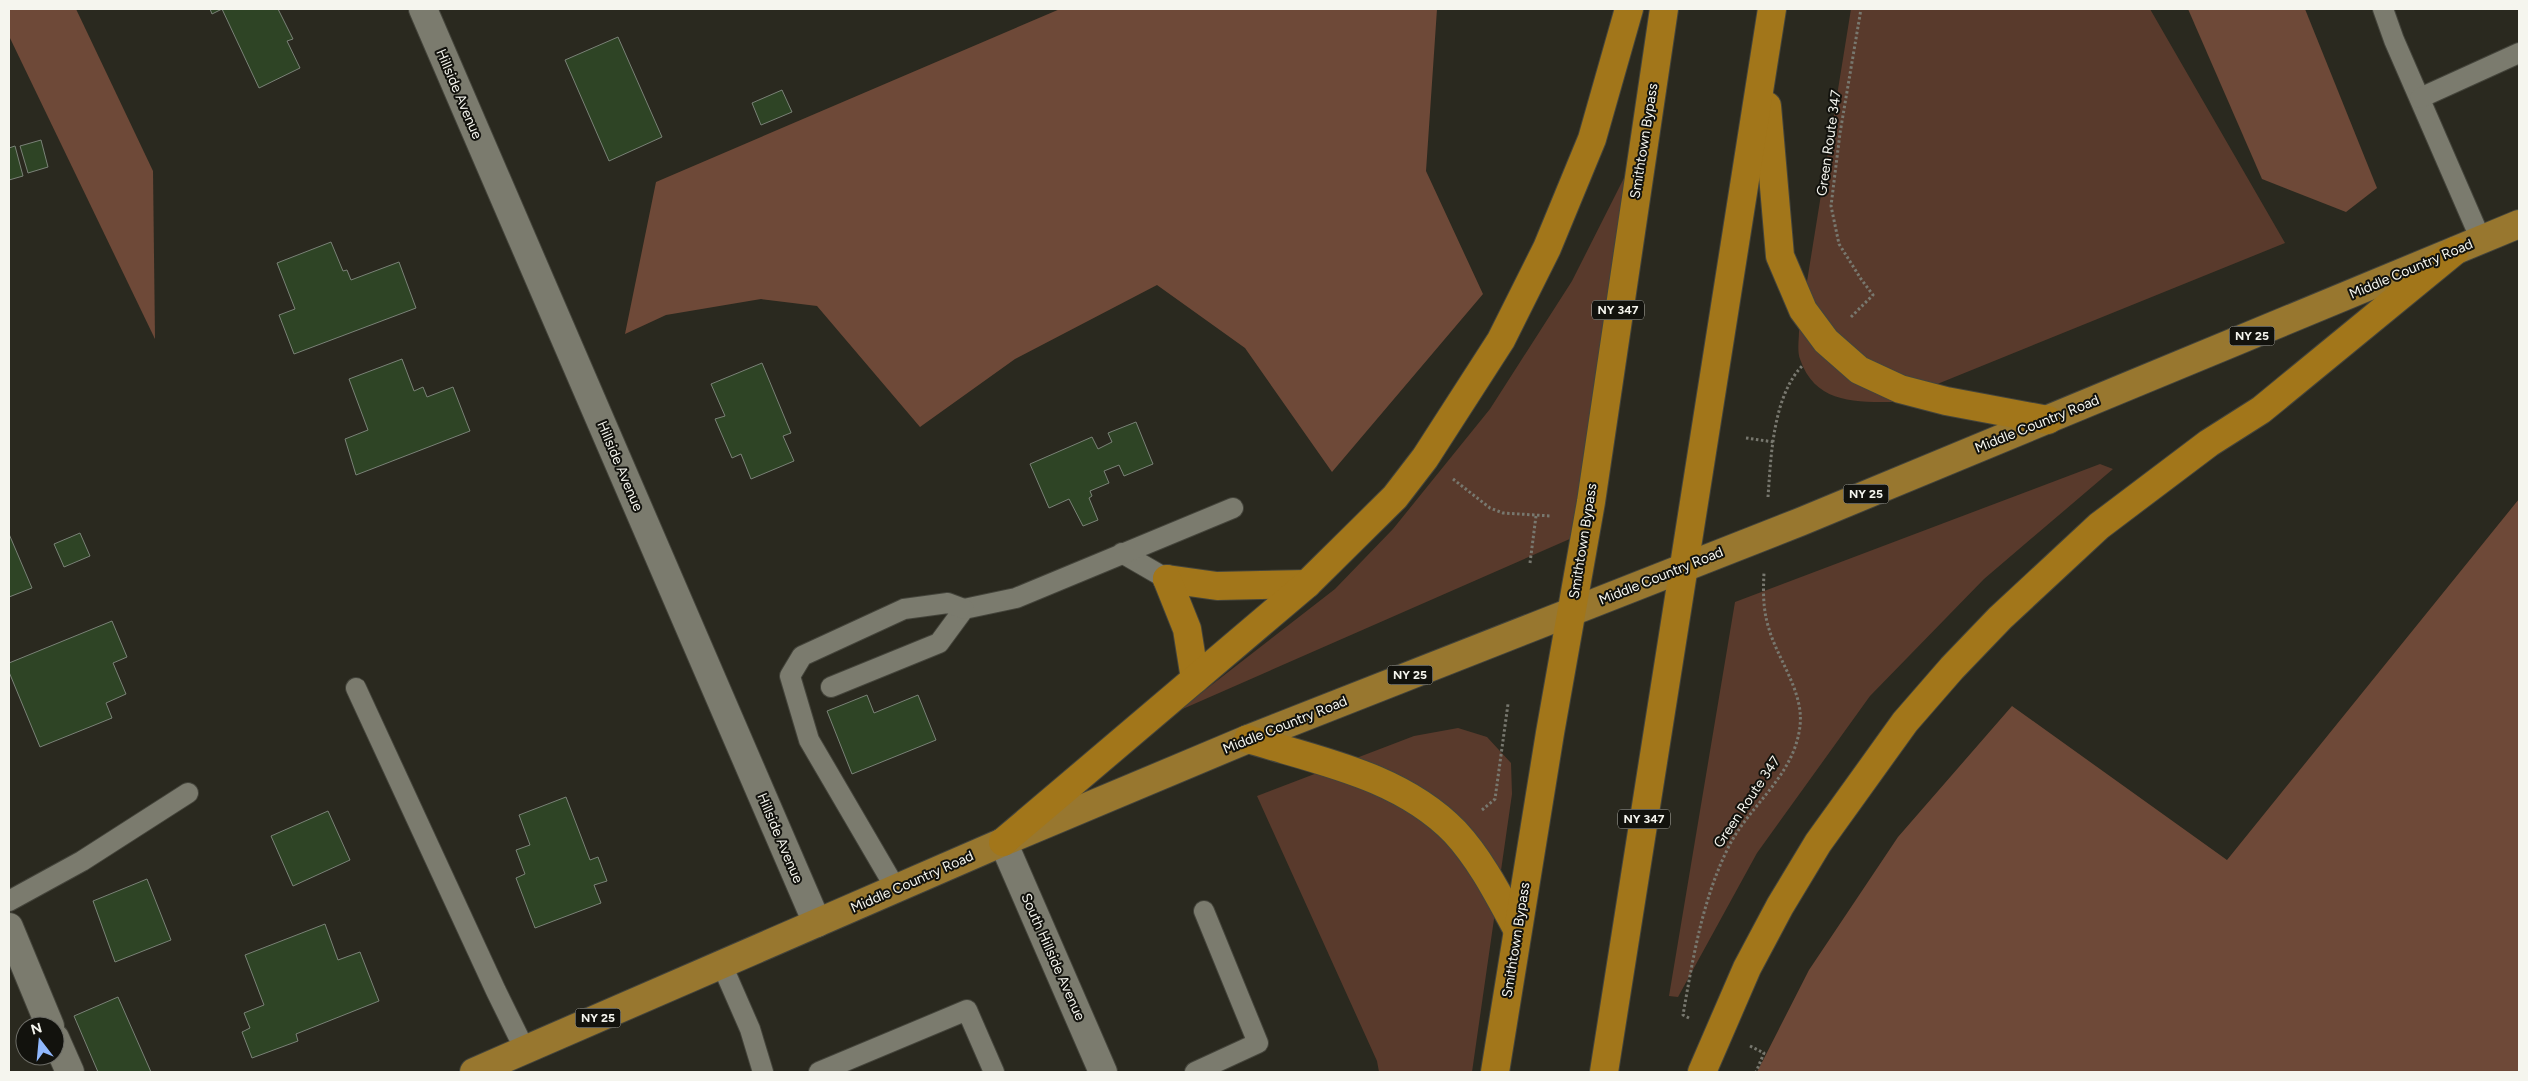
<svg xmlns="http://www.w3.org/2000/svg" width="2528" height="1081" font-family="Figtree,sans-serif">
<rect width="100%" height="100%" fill="#2a291f"/>
<g fill="#593a2c">
<path d="M 1851,9 L 2150,9 L 2285,243 L 1893,402 C 1853,402 1815,403 1800,359 C 1797,351 1799,340 1799,331 Z"/>
<polygon points="1624,178 1633,180 1572,538 1178,711 1335,589 1393,529 1490,409 1572,281"/>
<polygon points="2100,464 2113,469 1984,579 1870,696 1757,853 1678,997 1669,996 1735,602"/>
<polygon points="1458,728 1487,737 1511,763 1512,794 1472,1072 1379,1072 1377,1061 1257,796 1414,736"/>
</g>
<g fill="#6e4938">
<polygon points="9,9 76,9 153,171 155,339 9,36"/>
<polygon points="1060,9 1437,9 1426,171 1483,294 1332,472 1245,348 1157,285 1015,359 920,427 817,306 761,299 666,315 625,334 656,182"/>
<polygon points="2188,9 2305,9 2377,188 2346,212 2262,179"/>
<polygon points="2519,499 2519,1072 1757,1072 1809,970 1898,837 2012,706 2227,860"/>
</g>
<g fill="#2e4425" stroke="#7a8277">
<polygon points="210,9 278,9 293,39 287,41 300,68 259,88 222,9 212,14"/>
<polygon points="618,37 662,137 609,161 565,60"/>
<polygon points="782,90 792,112 761,125 752,103"/>
<polygon points="41,140 48,167 28,173 20,146"/>
<polygon points="15,146 23,176 9,180 9,148"/>
<polygon points="331,242 343,271 347,270 351,280 399,262 416,308 294,354 279,315 295,309 277,263"/>
<polygon points="402,359 414,391 423,387 427,397 453,387 470,431 356,475 345,439 368,430 349,379"/>
<polygon points="762,363 791,433 783,436 794,461 751,479 741,454 732,458 715,419 725,416 711,384"/>
<polygon points="1136,422 1153,464 1124,476 1119,465 1104,471 1109,483 1090,491 1092,496 1089,498 1098,520 1083,526 1069,499 1049,508 1030,464 1092,437 1098,449 1112,442 1108,433"/>
<polygon points="80,533 90,556 64,567 54,544"/>
<polygon points="9,534 32,588 9,597"/>
<polygon points="112,621 127,657 113,663 126,694 106,703 112,718 40,747 9,672 9,663"/>
<polygon points="867,695 874,713 918,695 936,740 852,774 827,711"/>
<polygon points="566,797 590,860 598,857 607,881 594,885 601,903 535,928 516,878 525,874 516,850 530,845 519,815"/>
<polygon points="328,811 350,860 293,886 271,836"/>
<polygon points="147,879 171,940 115,962 93,901"/>
<polygon points="325,924 338,960 360,952 379,1001 296,1034 298,1041 252,1058 242,1032 250,1028 244,1013 264,1005 245,955"/>
<polygon points="118,997 151,1072 98,1072 74,1016"/>
</g>
<g fill="none" stroke-linecap="round" stroke-linejoin="round">
<g stroke="#44443b" stroke-width="22">
<g id="service">
<polyline points="2383,9 2394,40 2481,240"/>
<polyline points="2420,98 2519,53"/>
<polyline points="1122,553 1167,579"/>
<polyline points="831,687 939,643 964,609 1016,598 1233,508"/>
<polyline points="356,688 496,991 525,1050"/>
<polyline points="896,889 809,740 790,676 802,656 904,609 948,603 964,609"/>
<polyline points="9,901 82,861 188,793"/>
<polyline points="722,965 750,1029 763,1072"/>
<polyline points="819,1072 967,1010 994,1072"/>
<polyline points="1195,1072 1258,1043 1204,911"/>
</g>
</g>
<g stroke="#44443b" stroke-width="30">
<g id="minor">
<polyline points="423,9 817,923"/>
<polyline points="1003,842 1103,1072"/>
<polyline points="9,927 50,1026"/>
<polyline points="55,1038 70,1072"/>
</g>
</g>
<g stroke="#44443b" stroke-width="30">
<polyline id="primary" points="474,1072 1003,842 1248,739 1800,522 2519,224"/>
</g>
<g stroke="#44443b" stroke-width="30">
<g id="trunk">
<polyline points="1767,106 1780,256 1803,310 1826,341 1859,370 1900,389 1946,401 2048,420"/>
<polyline points="1167,579 1217,586 1307,584"/>
<polyline points="1167,579 1187,629 1195,679"/>
<path d="M 1248,739 C 1319,761 1401,776 1455,832 C 1481,860 1499,896 1517,929"/>
<polyline points="1003,842 1307,584 1395,497 1425,458 1501,340 1547,248 1592,139 1629,9"/>
<polyline points="1495,1072 1550,733 1591,502 1664,9"/>
<polyline points="1604,1072 1772,9"/>
<polyline points="1702,1072 1747,968 1780,906 1818,843 1905,722 1952,668 2000,618 2099,526 2209,443 2261,410 2455,251"/>
</g>
</g>
<g stroke="#78786f" stroke-width="3" stroke-dasharray="2.5 2.5" stroke-linecap="butt">
<polyline points="1851,317 1873,295 1861,279 1839,244 1831,206 1840,133 1861,9"/>
<polyline points="1746,438 1774,442"/>
<polyline points="1453,479 1490,508 1503,513 1551,516"/>
<path d="M 1768,497 C 1771,455 1773,397 1802,366"/>
<polyline points="1530,563 1536,516"/>
<polyline points="1482,810 1495,799 1508,704"/>
<path d="M 1689,1018 L 1683,1015 C 1693,958 1702,901 1728,848 C 1749,805 1794,777 1800,726 C 1804,692 1778,660 1769,629 C 1763,610 1763,593 1764,573"/>
<polyline points="1750,1046 1764,1053 1756,1072"/>
</g>
<use href="#service" stroke="#7b7b6e" stroke-width="20"/>
<use href="#minor" stroke="#7b7b6e" stroke-width="28"/>
<use href="#primary" stroke="#98772f" stroke-width="28"/>
<use href="#trunk" stroke="#a2761a" stroke-width="28"/>
</g>
<g text-anchor="middle" dominant-baseline="central" stroke-width="4" stroke-linejoin="round" paint-order="stroke">
<g fill="#12120d" stroke="#b1b1aa" stroke-width="1">
<rect x="1592" y="300.5" width="52" height="19" rx="4"/>
<rect x="2229.5" y="326.5" width="45" height="19" rx="4"/>
<rect x="1843.5" y="484.5" width="45" height="19" rx="4"/>
<rect x="1387.5" y="665.5" width="45" height="19" rx="4"/>
<rect x="1618" y="809.5" width="52" height="19" rx="4"/>
<rect x="575.5" y="1008.5" width="45" height="19" rx="4"/>
</g>
<g font-size="12" font-weight="bold" fill="#f5f5ee">
<text x="1618" y="310">NY 347</text>
<text x="2252" y="336">NY 25</text>
<text x="1866" y="494">NY 25</text>
<text x="1410" y="675">NY 25</text>
<text x="1644" y="819">NY 347</text>
<text x="598" y="1018">NY 25</text>
</g>
<g font-size="14" fill="#f5f5ee" stroke="#12120d">
<text transform="translate(459 94) rotate(67)">Hillside Avenue</text>
<text transform="translate(1644 141) rotate(-81)">Smithtown Bypass</text>
<text transform="translate(1829 143) rotate(-82)">Green Route 347</text>
<text transform="translate(2411 269) rotate(-23)">Middle Country Road</text>
<text transform="translate(2037 424) rotate(-22)">Middle Country Road</text>
<text transform="translate(620 466) rotate(67)">Hillside Avenue</text>
<text transform="translate(1583 541) rotate(-81)">Smithtown Bypass</text>
<text transform="translate(1661 576) rotate(-22)">Middle Country Road</text>
<text transform="translate(1285 725) rotate(-22)">Middle Country Road</text>
<text transform="translate(1747 802) rotate(-56)">Green Route 347</text>
<text transform="translate(780 838) rotate(67)">Hillside Avenue</text>
<text transform="translate(912 882) rotate(-24)">Middle Country Road</text>
<text transform="translate(1516 940) rotate(-81)">Smithtown Bypass</text>
<text transform="translate(1053 957) rotate(66)">South Hillside Avenue</text>
</g>
</g>
<rect width="2528" height="1081" fill="none" stroke="#f5f5ee" stroke-width="20"/>
<g transform="translate(40 1041) rotate(344)"><circle r="24" fill="#12120d" stroke="#6d6d67"/>
<path d="M0-4L9 19L0 12L-9 19Z" fill="#90b8fd"/>
<text y="-8" font-size="14" font-weight="bold" text-anchor="middle" fill="#f5f5ee">N</text>
</g>
</svg>
